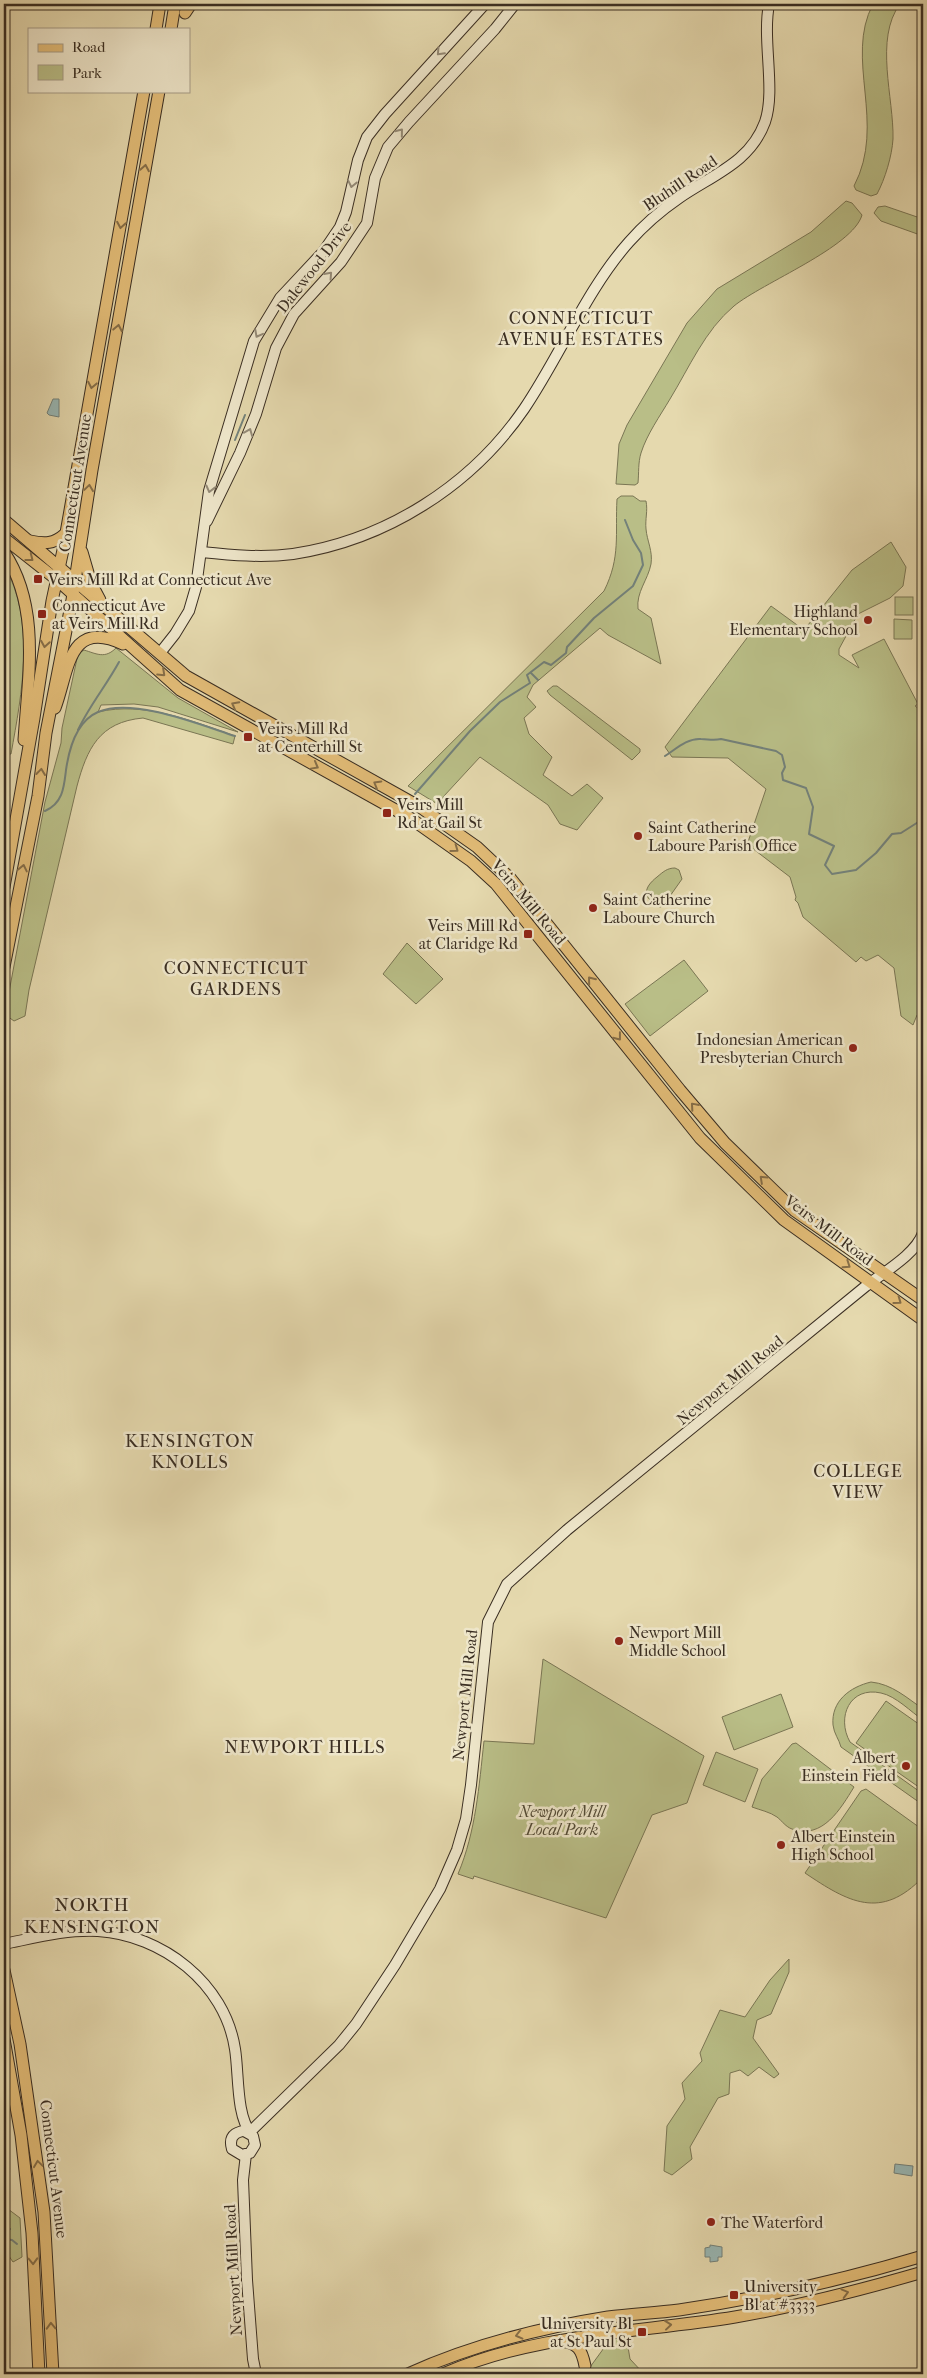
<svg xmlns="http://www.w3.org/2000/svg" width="927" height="2378" font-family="'IM FELL French Canon',serif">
<rect width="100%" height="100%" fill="#e5d9ae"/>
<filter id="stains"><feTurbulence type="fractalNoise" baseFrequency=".004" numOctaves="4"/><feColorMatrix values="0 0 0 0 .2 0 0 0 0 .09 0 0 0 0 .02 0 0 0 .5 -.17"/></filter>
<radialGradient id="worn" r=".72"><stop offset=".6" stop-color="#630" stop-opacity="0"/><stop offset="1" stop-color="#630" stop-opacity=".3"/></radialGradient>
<g fill="#b9be87" stroke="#7a7654">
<path d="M 873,4 L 900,4 C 874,39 894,98 893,139 C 892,156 885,179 877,194 L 871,196 L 856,190 L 854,186 C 887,123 844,59 873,4 Z"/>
<path d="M 846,201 L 852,203 L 862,215 C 853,247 762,283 734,306 C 705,330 689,368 670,399 C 660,416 647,434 641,453 C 638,463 639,472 638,483 L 635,485 L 616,484 L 619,444 L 627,425 L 687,323 L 717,289 L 811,232 Z"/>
<polygon points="885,206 923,219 923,236 881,221 874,213 878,207"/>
<path d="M 621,496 L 633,496 L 640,501 L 646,501 C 648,511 645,519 646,529 C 647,541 653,551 651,564 C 648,580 636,592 638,609 L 651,618 L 661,664 L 608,635 L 600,628 L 533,685 L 527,697 L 536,707 L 524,718 L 529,734 L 552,757 L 543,775 L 572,796 L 587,784 L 603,798 L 577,830 L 560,824 L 548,805 L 480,757 L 444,796 L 439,805 L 408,786 L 604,591 C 621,557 615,534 617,499 Z"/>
<polygon points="891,542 906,567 903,586 890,598 858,614 839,649 839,655 859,668 852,655 884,639 918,704 915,706 923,712 923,1015 917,1015 913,1025 901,1016 894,968 878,955 866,961 861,957 856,962 803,917 798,903 795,900 796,897 790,877 752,848 753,846 748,842 766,789 728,758 672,757 665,747 771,606 804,630 852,570"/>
<path d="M 4,565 C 36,621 22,693 11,754 L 4,754 Z"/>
<rect x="895" y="597" width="18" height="18"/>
<polygon points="894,619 912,620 912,639 894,639"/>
<path d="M 116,648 L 178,698 L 238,732 L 158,707 L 134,704 L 101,705 L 98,712 C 144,701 192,721 235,736 L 233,744 L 143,718 C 99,722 87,749 77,786 L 29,990 L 25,1016 L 14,1021 L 7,1016 L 9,992 L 45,802 L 61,743 L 62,728 L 78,654 L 84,650 C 97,654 105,659 116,648 Z"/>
<polygon points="553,686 557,686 640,749 640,752 632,760 550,695 547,691"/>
<path d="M 675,868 L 679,870 L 682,879 L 663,906 L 660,907 C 642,898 643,888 657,877 C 663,872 667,868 675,868 Z"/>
<polygon points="407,943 443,979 416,1004 383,974"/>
<polygon points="684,960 708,991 650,1036 625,1004"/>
<path d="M 543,1659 L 704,1756 L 687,1803 L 652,1815 L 606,1918 L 474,1876 L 473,1879 L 458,1874 C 476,1831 479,1786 484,1741 L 534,1744 Z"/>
<path d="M 871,1682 C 892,1684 907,1698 923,1709 L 923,1720 C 911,1712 896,1696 881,1693 C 850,1686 836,1717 850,1742 L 923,1794 L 923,1805 L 841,1747 C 839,1739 834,1734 833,1725 C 831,1701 850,1687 871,1682 Z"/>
<polygon points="781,1694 793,1727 734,1750 722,1717"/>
<polygon points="886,1701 923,1727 923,1790 856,1743"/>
<path d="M 796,1743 L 854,1787 C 841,1808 823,1840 792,1829 C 786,1827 782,1821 777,1817 C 770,1812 760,1810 752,1807 L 762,1779 L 792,1744 Z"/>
<polygon points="716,1752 758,1769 745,1802 703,1785"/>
<path d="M 866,1789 L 923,1830 L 923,1877 C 881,1921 848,1902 805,1873 L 861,1791 Z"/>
<polygon points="789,1959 789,1972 771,2014 757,2020 753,2038 779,2074 774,2078 759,2067 748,2076 740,2070 730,2073 729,2094 718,2098 690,2147 692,2159 672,2175 664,2171 667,2126 685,2099 682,2083 702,2061 700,2053 720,2010 745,2017 770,1980"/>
<polygon points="4,2206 20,2218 22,2257 13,2262 4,2249"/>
<polygon points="626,2335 630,2359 644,2374 585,2374 609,2341"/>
</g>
<g fill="#99b8b5" stroke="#73817a">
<polygon points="53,399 59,399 59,417 49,415 47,413"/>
<polygon points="895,2164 913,2166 912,2176 894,2173"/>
<polygon points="710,2245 722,2247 722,2257 718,2257 718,2261 710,2262 710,2257 705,2257 705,2248 710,2247"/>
</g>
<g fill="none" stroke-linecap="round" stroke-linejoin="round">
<g stroke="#73817a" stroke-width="2">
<polyline points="235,440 245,415"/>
<polyline points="531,673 538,680"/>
<path d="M 78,730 C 89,706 106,686 119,662"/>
<path d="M 665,756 C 676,749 687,738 701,739 C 708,739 713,741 721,739 L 776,751 L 782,755 L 785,767 L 782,773 L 783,780 L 806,788 L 813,807 L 809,834 L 834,846 L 825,865 L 832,874 L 856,870 L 876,853 L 892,834 L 901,833 L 923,819 L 923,809"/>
<polyline points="415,794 470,731 500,702 530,683 527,675 544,662 551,665 566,653 567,647 594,618 633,586 643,565 641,553 633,540 625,520"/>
<path d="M 45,811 C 63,803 64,787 66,770 C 69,749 77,721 98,712 C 133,697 201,725 235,736"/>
<polyline points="4,823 6,821"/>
<polyline points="4,2234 10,2229"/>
<polyline points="4,2239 12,2240 17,2244"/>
</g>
<g stroke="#3a2e22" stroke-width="12">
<g id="secondary">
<polyline points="207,521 240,453 256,414 276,348 294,314 341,262 367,223 375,178 388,147 409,122 495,29 515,4"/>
<path d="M 201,552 C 231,555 262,558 293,554 C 386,540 471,486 524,409 C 560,356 587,289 629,242 C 644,225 660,211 679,198 C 712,175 750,163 765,122 C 776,90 762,41 769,4"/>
<polyline points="160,653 175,634 189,611 196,587 209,491 254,341 280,298 323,252 340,227 346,212 358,160 367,137 385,114 485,4"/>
<path d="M 4,1944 C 34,1938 67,1929 98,1931 C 162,1935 225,1983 235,2049 C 239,2073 236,2116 251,2133"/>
<path d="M 244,2131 L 253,2136 L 255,2145 L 250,2153 L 242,2155 L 232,2149 C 227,2132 241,2131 253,2129 L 339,2045 L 356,2024 L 395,1965 L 440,1889 L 457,1850 L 466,1819 L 471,1785 L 488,1622 L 507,1584 L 567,1530 L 866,1286 C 884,1272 916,1254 923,1233"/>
<polyline points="246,2154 243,2180 247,2280 253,2359 256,2374"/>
</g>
</g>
<g stroke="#3a2e22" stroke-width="13">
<g id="primary">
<polyline points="185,13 191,4"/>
<polyline points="156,29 160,4"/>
<polyline points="171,29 175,4"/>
<polyline points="4,520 186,676 420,807 477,847 511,879 680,1090 725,1143 795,1211 923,1300"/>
<polyline points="4,538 56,579 180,690 410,818 471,861 496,884 700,1138 784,1220 923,1320"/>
<path d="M 30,541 C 45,544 54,544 65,534"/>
<path d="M 4,552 C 41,607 28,677 24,740"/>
<polyline points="82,552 91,583 100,600"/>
<path d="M 55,708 C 69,671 68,618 123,644"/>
<polyline points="4,887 34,718 52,601 63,550 144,91"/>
<polyline points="4,967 38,796 46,733 72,600 92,470 159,91"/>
<polyline points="4,1970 20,2044 44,2212 53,2374"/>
<polyline points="4,2039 21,2135 32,2233 39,2374"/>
<path d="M 561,2341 C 578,2343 582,2350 585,2366"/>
<path d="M 408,2374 C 472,2345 539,2328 608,2317 C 631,2314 656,2313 679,2310 C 762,2298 843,2280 923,2256"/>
<path d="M 443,2374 C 536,2333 637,2333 735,2317 C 799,2306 861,2290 923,2272"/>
</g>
</g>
<use href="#secondary" stroke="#eee6ca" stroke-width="10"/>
<use href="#primary" stroke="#e2bc77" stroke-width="11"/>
</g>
<defs><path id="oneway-chevron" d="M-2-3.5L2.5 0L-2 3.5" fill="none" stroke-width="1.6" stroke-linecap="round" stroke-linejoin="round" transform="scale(1.25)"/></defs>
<g stroke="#948a76">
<use href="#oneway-chevron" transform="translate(440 52) rotate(133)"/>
<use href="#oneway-chevron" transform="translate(400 132) rotate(-51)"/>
<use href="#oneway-chevron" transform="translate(352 184) rotate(102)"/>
<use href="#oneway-chevron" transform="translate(329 275) rotate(-48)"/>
<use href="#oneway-chevron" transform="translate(258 334) rotate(118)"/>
<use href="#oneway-chevron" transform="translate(249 432) rotate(-68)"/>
<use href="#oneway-chevron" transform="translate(210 489) rotate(104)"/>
</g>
<g stroke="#866e48">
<use href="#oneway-chevron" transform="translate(145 168) rotate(-80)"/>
<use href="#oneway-chevron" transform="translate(121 225) rotate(100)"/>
<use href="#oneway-chevron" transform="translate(118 328) rotate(-79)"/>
<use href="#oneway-chevron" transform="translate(92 385) rotate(101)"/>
<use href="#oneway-chevron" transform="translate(89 488) rotate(-82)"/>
<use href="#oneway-chevron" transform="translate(30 558) rotate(38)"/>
<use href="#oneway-chevron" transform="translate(45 644) rotate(99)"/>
<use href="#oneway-chevron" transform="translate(162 673) rotate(43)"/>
<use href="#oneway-chevron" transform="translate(235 705) rotate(-152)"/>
<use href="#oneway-chevron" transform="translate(315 766) rotate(29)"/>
<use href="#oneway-chevron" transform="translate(41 772) rotate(-83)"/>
<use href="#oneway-chevron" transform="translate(377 784) rotate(-150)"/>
<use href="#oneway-chevron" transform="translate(455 849) rotate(36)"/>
<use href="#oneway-chevron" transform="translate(23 868) rotate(-78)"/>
<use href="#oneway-chevron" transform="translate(591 980) rotate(-129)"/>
<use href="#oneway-chevron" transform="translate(618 1037) rotate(52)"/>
<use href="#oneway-chevron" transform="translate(694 1106) rotate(-131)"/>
<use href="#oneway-chevron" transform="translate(763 1179) rotate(-137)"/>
<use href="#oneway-chevron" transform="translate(847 1265) rotate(34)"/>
<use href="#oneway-chevron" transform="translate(898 1301) rotate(36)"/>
<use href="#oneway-chevron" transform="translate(38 2164) rotate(-98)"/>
<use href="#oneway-chevron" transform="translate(33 2261) rotate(88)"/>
<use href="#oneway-chevron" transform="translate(845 2293) rotate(-15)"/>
<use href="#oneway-chevron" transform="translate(668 2325) rotate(-6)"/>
<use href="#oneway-chevron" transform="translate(51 2326) rotate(-92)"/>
<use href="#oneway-chevron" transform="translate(519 2335) rotate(166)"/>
</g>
<g fill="#8f2418" stroke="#eee6ca" stroke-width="2">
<rect x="33" y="574" width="10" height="10" rx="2.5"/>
<rect x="37" y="609" width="10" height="10" rx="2.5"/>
<circle cx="868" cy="620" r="5"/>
<rect x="243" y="732" width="10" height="10" rx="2.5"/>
<rect x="382" y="808" width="10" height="10" rx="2.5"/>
<circle cx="638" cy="836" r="5"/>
<circle cx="593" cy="908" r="5"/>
<rect x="523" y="929" width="10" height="10" rx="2.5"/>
<circle cx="853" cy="1048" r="5"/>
<circle cx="619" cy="1641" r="5"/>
<circle cx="906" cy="1766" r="5"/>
<circle cx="781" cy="1845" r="5"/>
<circle cx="711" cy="2222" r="5"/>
<rect x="729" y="2290" width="10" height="10" rx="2.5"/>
<rect x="637" y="2327" width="10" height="10" rx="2.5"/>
</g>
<g text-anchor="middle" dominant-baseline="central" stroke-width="5" stroke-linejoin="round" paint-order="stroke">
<g font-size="16" fill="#3a2e22" stroke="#eee6ca">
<text transform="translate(680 183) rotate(-34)">Bluhill Road</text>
<text transform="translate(314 267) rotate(-52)">Dalewood Drive</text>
<text transform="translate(75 483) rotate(-81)">Connecticut Avenue</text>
<text transform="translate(529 902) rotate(50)">Veirs Mill Road</text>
<text transform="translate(829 1230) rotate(37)">Veirs Mill Road</text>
<text transform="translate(730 1380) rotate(-39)">Newport Mill Road</text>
<text transform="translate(465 1695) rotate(-84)">Newport Mill Road</text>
<text transform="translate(54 2169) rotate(83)">Connecticut Avenue</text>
<text transform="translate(233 2270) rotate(-93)">Newport Mill Road</text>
</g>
<g font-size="16" fill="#3a2e22" stroke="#eee6ca" text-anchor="start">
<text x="48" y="579">Veirs Mill Rd at Connecticut Ave</text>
<text x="52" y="605">Connecticut Ave<tspan x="52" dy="18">at Veirs Mill Rd</tspan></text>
<text x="858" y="611" text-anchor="end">Highland<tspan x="858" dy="18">Elementary School</tspan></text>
<text x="258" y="728">Veirs Mill Rd<tspan x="258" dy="18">at Centerhill St</tspan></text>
<text x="397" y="804">Veirs Mill<tspan x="397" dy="18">Rd at Gail St</tspan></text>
<text x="648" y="827">Saint Catherine<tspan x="648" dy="18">Laboure Parish Office</tspan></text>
<text x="603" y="899">Saint Catherine<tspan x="603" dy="18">Laboure Church</tspan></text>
<text x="518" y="925" text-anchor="end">Veirs Mill Rd<tspan x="518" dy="18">at Claridge Rd</tspan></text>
<text x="843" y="1039" text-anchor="end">Indonesian American<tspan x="843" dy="18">Presbyterian Church</tspan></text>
<text x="629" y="1632">Newport Mill<tspan x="629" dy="18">Middle School</tspan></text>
<text x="896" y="1757" text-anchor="end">Albert<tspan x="896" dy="18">Einstein Field</tspan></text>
<text x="791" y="1836">Albert Einstein<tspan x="791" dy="18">High School</tspan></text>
<text x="721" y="2222">The Waterford</text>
<text x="744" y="2286">University<tspan x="744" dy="18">Bl at #3333</tspan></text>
<text x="632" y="2323" text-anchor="end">University Bl<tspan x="632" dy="18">at St Paul St</tspan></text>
</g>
<g font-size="16" font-style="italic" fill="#534b36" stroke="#eee6ca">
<text x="562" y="1811">Newport Mill<tspan x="562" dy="18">Local Park</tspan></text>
</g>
<g font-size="18" letter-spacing="1" fill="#3a2e22" stroke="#eee6ca">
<text x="581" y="318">CONNECTICUT<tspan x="581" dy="21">AVENUE ESTATES</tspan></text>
<text x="236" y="968">CONNECTICUT<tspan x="236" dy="21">GARDENS</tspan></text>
<text x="190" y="1441">KENSINGTON<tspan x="190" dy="21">KNOLLS</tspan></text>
<text x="858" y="1471">COLLEGE<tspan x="858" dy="21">VIEW</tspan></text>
<text x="305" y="1747">NEWPORT HILLS</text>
</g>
<g font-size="19" letter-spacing="1" fill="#3a2e22" stroke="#eee6ca">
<text x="92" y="1905">NORTH<tspan x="92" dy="22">KENSINGTON</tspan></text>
</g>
</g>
<rect width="927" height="2378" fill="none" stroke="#e5d9ae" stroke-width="20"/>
<rect x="5" y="5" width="917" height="2368" fill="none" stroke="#3a2e22" stroke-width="2.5"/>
<rect x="10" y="10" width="907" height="2358" fill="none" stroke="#3a2e22"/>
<rect x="28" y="28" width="162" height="65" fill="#eee6ca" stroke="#a69c87"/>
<rect x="38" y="44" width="25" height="8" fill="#e2bc77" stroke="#a69c87"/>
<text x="72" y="52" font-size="15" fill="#3a2e22">Road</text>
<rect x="38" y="65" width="25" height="15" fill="#b9be87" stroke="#a69c87"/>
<text x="72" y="78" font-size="15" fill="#3a2e22">Park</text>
<rect width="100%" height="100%" filter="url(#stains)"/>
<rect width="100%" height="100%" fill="url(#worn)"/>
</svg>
